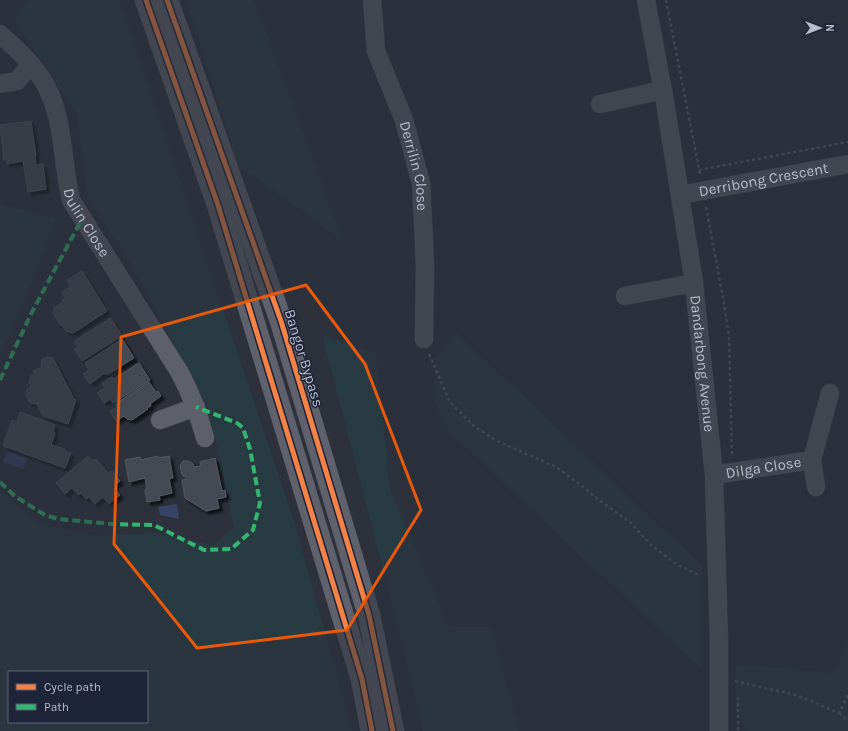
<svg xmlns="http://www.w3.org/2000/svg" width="848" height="731" font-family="Karla,sans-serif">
<defs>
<filter id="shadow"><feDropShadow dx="3.5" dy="3.5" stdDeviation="1" flood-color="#0009"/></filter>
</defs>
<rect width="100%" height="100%" fill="#2c313c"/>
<g fill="#283b43" fill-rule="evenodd">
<path d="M 28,0 L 119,0 L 295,524 L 352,731 L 0,731 L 0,491 L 41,524 L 98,536 L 155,533 L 212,545 L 234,528 L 215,438 L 206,405 L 129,260 L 87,199 L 77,115 L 13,18 ZM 9,672 L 147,672 L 147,722 L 9,722 Z"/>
<polygon points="186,0 254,0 343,241 238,165"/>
<polygon points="0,204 56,219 21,309 0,356"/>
<polygon points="457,333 702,566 702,670 447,430 434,398 435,359"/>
<polygon points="322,335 376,353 390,489 449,627 491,627 519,731 423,731 403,647"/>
<polygon points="848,638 848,731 747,731 736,713 736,665 835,673"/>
</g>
<g fill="#374467">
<polygon points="7,451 27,458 23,469 3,462"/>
<polygon points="177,504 179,519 160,515 158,507"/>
</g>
<g fill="#454952" stroke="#545963" filter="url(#shadow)">
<polygon points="31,121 36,156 35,156 36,165 43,164 46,189 28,192 23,161 7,164 6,159 4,160 0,125"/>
<polygon points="82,271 107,311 73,333 66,331 62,325 60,325 53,313 54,308 63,302 62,300 65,298 62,292 70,287 67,280"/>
<polygon points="111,318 122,336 82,361 74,349 78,347 74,341"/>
<polygon points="122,339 134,358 108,374 103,374 90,384 83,374 89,370 85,363"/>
<polygon points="47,357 53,358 74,399 76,400 68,424 43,416 37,404 30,403 26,395 27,389 31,387 29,383 31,376 35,374 33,371 42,367 41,365 42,359"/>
<polygon points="139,363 150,380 113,403 110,399 104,403 97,393 105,388 102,383 112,377 114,379"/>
<polygon points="149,382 156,392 158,391 161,396 150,404 151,406 147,408 148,409 132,420 127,419 124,416 116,421 110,411 117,407 115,404"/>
<polygon points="20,412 55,425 53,432 55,433 51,445 65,449 65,451 71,453 65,468 3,446 12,420 17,422"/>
<polygon points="88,456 93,461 96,459 108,473 112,471 120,481 113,487 120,495 109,504 103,497 95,504 89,497 86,499 81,493 78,495 72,488 65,494 56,483"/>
<polygon points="158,456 158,458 169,456 173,478 169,479 172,493 159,496 160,500 147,502 145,490 147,489 145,478 129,482 125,460 140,457 141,460"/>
<polygon points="215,458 222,491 225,490 226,497 217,499 219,508 206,511 185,498 182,480 187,479 182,475 180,465 183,461 188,461 193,464 194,467 201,466 200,462"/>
</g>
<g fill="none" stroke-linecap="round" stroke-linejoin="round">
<g stroke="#494c54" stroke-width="19">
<g id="minor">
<path id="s1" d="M 372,0 L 376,51 L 404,120 L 421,183 L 425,264 L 424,339"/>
<path id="s2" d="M 646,0 L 665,102 L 694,283 L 714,475 L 719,642 L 719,731"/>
<path id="s3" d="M 0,34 C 15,48 31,61 42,79 C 65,115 61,159 71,200 L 180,373 C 191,394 199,415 205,438"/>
<polyline points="0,84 17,81 31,64"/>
<polyline points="600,104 663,90"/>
<path id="s4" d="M 680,195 L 848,164"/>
<polyline points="625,296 694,283"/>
<polyline points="160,420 196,407"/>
<path id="s5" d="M 714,475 L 812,460"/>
<polyline points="816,487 812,460 830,393"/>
</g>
</g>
<g stroke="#4a4e59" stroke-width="23">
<g id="primary">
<polyline points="146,0 218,205 362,679 372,731"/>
<polyline points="167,0 281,321 369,615 393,731"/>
</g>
</g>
<g stroke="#5a5f67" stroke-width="2.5" stroke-dasharray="3 3" stroke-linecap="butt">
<polyline points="666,0 700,174"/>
<polyline points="699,170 848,142"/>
<polyline points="706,207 723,298 729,336 732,456"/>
<polyline points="429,354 450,402 475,427 497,441 556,467 577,482 599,500 631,523 651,545 676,564 697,574 700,573"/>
<polyline points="735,681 799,696 839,713 848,695"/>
<polyline points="738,697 738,731"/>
<polyline points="839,713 848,721"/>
</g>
<use href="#minor" stroke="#5d606a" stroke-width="18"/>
<use href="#primary" stroke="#5f626c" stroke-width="22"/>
<g stroke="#33b770" stroke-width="4" stroke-dasharray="8 4" stroke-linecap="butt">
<polyline points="0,380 32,312 82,219"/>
<polyline points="0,482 16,497 45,515 58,519 112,524 154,525 204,550 231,549 253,530 260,503 250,449 243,428 237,423 196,407"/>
</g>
<g stroke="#1f2538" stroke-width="8">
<g id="cycleway">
<polyline points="146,0 218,205 362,679 372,731"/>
<polyline points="167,0 281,321 369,615 393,731"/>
</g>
</g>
<use href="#cycleway" stroke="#f48246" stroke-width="5"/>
</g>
<path d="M0 0H848V731H0ZM 306,285 L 365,364 L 421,510 L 347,630 L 197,648 L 114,544 L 121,337 Z" fill="#2c313c" fill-opacity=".55" fill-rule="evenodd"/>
<path fill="none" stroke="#e8590c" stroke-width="3" stroke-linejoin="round" d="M 306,285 L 365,364 L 421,510 L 347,630 L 197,648 L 114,544 L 121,337 Z"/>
<g text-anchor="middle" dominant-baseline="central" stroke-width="3" stroke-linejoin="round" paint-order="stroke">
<g font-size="15" fill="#b7bccd" stroke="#1f2538">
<text stroke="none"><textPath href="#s1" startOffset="173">Derrilin Close</textPath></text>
<text stroke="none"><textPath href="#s4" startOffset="85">Derribong Crescent</textPath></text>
<text stroke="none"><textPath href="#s3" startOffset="214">Dulin Close</textPath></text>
<text transform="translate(304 358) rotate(73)">Bangor Bypass</text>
<text stroke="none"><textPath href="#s2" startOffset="368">Dandarbong Avenue</textPath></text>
<text stroke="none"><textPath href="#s5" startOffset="50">Dilga Close</textPath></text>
</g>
</g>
<rect x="8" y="671" width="140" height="52" fill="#1f2538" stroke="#5c6174"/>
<rect x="16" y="684" width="20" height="6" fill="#f48246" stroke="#5c6174"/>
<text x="44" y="691" font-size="12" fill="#b7bccd">Cycle path</text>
<rect x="16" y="704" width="20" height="6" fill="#33b770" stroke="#5c6174"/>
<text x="44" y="711" font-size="12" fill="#b7bccd">Path</text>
<g transform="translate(820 28) rotate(90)" stroke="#1f2538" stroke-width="3" paint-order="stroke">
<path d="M0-3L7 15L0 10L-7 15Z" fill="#b7bccd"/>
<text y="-6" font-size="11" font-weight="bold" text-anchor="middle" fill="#b7bccd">N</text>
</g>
</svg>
